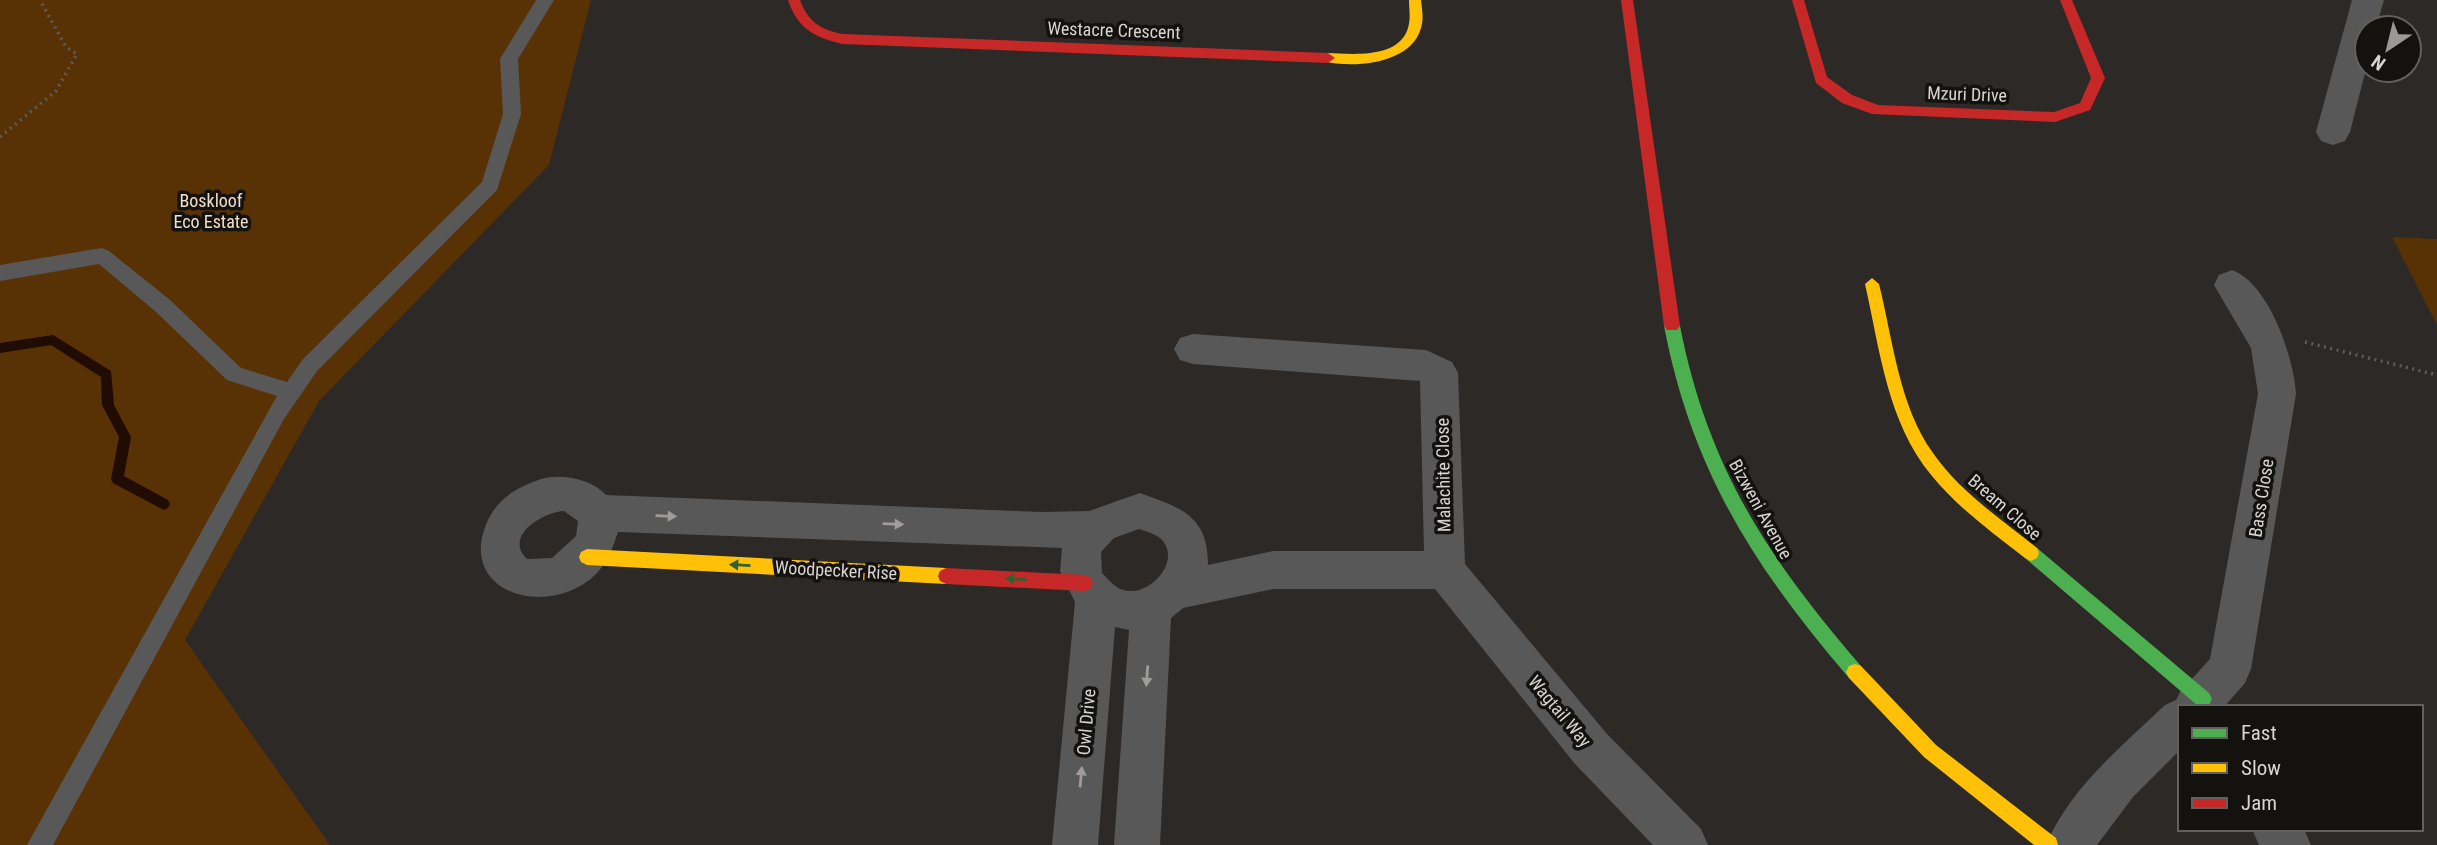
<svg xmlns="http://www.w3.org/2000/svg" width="2437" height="845" font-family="'Roboto Condensed',sans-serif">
<rect width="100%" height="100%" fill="#2c2926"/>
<g fill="#583105">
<polygon points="0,0 591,0 549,165 319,401 185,640 330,845 0,845"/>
<polygon points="2392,237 2437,239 2437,325"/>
</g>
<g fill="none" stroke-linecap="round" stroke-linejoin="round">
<polygon fill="#210c03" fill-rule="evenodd" points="53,335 111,371 114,405 131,437 124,476 168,500 170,504 168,508 164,510 160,508 113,483 111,479 119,437 102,405 101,377 51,345 0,353 0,343"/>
<g stroke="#5d5c5c" stroke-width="3.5" stroke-dasharray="2 4.5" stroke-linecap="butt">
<polyline points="0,137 56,91 77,54 66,47 40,0"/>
<polyline points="2305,342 2437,375"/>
</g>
<polygon fill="#595858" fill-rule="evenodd" points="536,0 554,0 518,59 521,114 497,190 317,371 284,419 53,845 27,845 277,396 227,380 155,311 99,264 0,281 0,265 102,248 109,251 169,299 241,368 287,382 303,359 482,182 503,114 500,59"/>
<g fill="#595858" fill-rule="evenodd">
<polygon points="2352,0 2384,0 2376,28 2367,28 2367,65 2350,132 2345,141 2333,145 2321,141 2316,132"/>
<path d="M 2232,270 C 2269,283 2294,358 2296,394 L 2251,669 L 2245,683 L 2224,707 L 2180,707 L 2180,750 L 2133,797 L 2097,845 L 2046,845 C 2069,789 2122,746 2165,705 L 2176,700 L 2180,692 L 2210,659 L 2258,394 L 2251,348 L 2214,285 L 2219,275 Z"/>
<path d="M 1193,334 L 1426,350 L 1452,362 L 1458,373 L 1465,564 L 1607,734 L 1701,829 L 1708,845 L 1653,845 L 1575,764 L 1435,589 L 1273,589 L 1183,608 L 1171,618 L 1160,845 L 1114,845 L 1129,630 L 1115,627 L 1098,845 L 1052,845 L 1075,602 L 1060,571 L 1062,548 L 618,532 C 613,547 608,562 596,574 C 550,620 454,594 488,520 C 499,497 518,487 541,479 C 562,473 592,479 606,495 L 1041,512 L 1089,511 L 1140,493 C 1181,508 1208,515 1208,565 L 1273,551 L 1424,551 L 1420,381 L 1193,364 L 1180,360 L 1174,349 L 1180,338 ZM 564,511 L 578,521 L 576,536 L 552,558 L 527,559 C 503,536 543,512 564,511 ZM 1139,529 C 1145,531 1155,534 1160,538 C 1184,560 1149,598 1123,590 C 1115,588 1108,579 1102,573 L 1101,552 L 1114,538 Z"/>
<polygon points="2252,829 2304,829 2311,845 2259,845"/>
</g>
<g fill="#4caf50" fill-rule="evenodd">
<path d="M 1672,320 L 1677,322 L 1680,326 C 1708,468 1768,558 1861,666 L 1864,672 L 1861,678 L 1855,680 L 1849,678 C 1754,567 1692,471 1664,326 L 1667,322 Z"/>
<polygon points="2031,545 2037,548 2209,693 2212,699 2209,705 2197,705 2025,558 2023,553 2025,548"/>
</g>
<g fill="#ffc107" fill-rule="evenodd">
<path d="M 1409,0 L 1421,0 C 1422,9 1424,19 1421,28 C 1411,64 1354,69 1323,61 L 1323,55 L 1328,53 C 1352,54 1399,59 1408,28 C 1411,19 1409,9 1409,0 Z"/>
<path d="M 1872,278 L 1879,284 C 1893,340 1899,406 1933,453 C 1960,492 2001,519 2037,548 L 2039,553 L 2037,558 L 2031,561 L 2025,558 C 1993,533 1958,508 1932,476 C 1887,422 1880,350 1865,284 Z"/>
<polygon points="587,549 946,568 952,571 954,576 952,581 946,584 587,565 581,562 579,557 581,552"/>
<polygon points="1855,664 1861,666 1936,745 2056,838 2058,845 2034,845 1924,757 1849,678 1846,672 1849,666"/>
</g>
<g fill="#c62828" fill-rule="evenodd">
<path d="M 788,0 L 800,0 C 808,22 821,30 843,34 L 1328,53 L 1335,58 L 1328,63 L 843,44 C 815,38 797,28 788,0 Z"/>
<polygon points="1621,0 1633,0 1680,326 1677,330 1667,330 1664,326"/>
<polygon points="1792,0 1804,0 1827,77 1852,95 1878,105 2054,112 2080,103 2091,78 2060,0 2072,0 2105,78 2090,110 2055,122 1872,114 1842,103 1816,83"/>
<polygon points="946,568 1085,575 1091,578 1093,583 1091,588 1085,591 946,584 940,581 938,576 940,571"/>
</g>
</g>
<defs><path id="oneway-solid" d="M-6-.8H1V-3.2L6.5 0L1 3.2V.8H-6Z" transform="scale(1.75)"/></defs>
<g fill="#9f9c9b">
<use href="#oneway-solid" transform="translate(666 516) rotate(2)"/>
<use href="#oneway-solid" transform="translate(893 524) rotate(2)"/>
<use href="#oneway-solid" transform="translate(1147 676) rotate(94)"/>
<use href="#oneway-solid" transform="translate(1081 777) rotate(-85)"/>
</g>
<g fill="#306030">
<use href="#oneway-solid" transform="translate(740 565) rotate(-177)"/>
<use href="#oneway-solid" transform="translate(1016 579) rotate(-177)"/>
</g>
<g text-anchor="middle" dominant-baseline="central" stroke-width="7" stroke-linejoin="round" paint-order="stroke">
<g font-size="18" fill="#d8d4d1" stroke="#14120f">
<text transform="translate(1114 30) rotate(2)">Westacre Crescent</text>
<text transform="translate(1967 94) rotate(2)">Mzuri Drive</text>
<text transform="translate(1443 475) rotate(-91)">Malachite Close</text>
<text transform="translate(2261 498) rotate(-81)">Bass Close</text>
<text transform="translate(2005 507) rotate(41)">Bream Close</text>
<text transform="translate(1761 509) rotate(61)">Bizweni Avenue</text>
<text transform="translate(836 570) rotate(3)">Woodpecker Rise</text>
<text transform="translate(1560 711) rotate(50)">Wagtail Way</text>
<text transform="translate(1086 722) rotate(-85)">Owl Drive</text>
</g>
<g font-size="18" fill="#f1ddcc" stroke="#14120f">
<text x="211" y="200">Boskloof<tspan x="211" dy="21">Eco Estate</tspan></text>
</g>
</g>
<rect x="2178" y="705" width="245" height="126" fill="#14120f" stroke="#62605d" stroke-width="2"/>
<rect x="2192" y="728" width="35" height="10" fill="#4caf50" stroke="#62605d" stroke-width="2"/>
<text x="2241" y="740" font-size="21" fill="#d8d4d1">Fast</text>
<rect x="2192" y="763" width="35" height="10" fill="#ffc107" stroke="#62605d" stroke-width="2"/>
<text x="2241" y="775" font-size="21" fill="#d8d4d1">Slow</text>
<rect x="2192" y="798" width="35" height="10" fill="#c62828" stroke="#62605d" stroke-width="2"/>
<text x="2241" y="810" font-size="21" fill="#d8d4d1">Jam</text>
<g transform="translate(2388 49) rotate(215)"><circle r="33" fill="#14120f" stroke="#62605d" stroke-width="2"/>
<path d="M0-5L12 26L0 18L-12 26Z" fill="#9c9895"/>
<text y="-10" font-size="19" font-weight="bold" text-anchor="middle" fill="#d8d4d1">N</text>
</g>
</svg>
